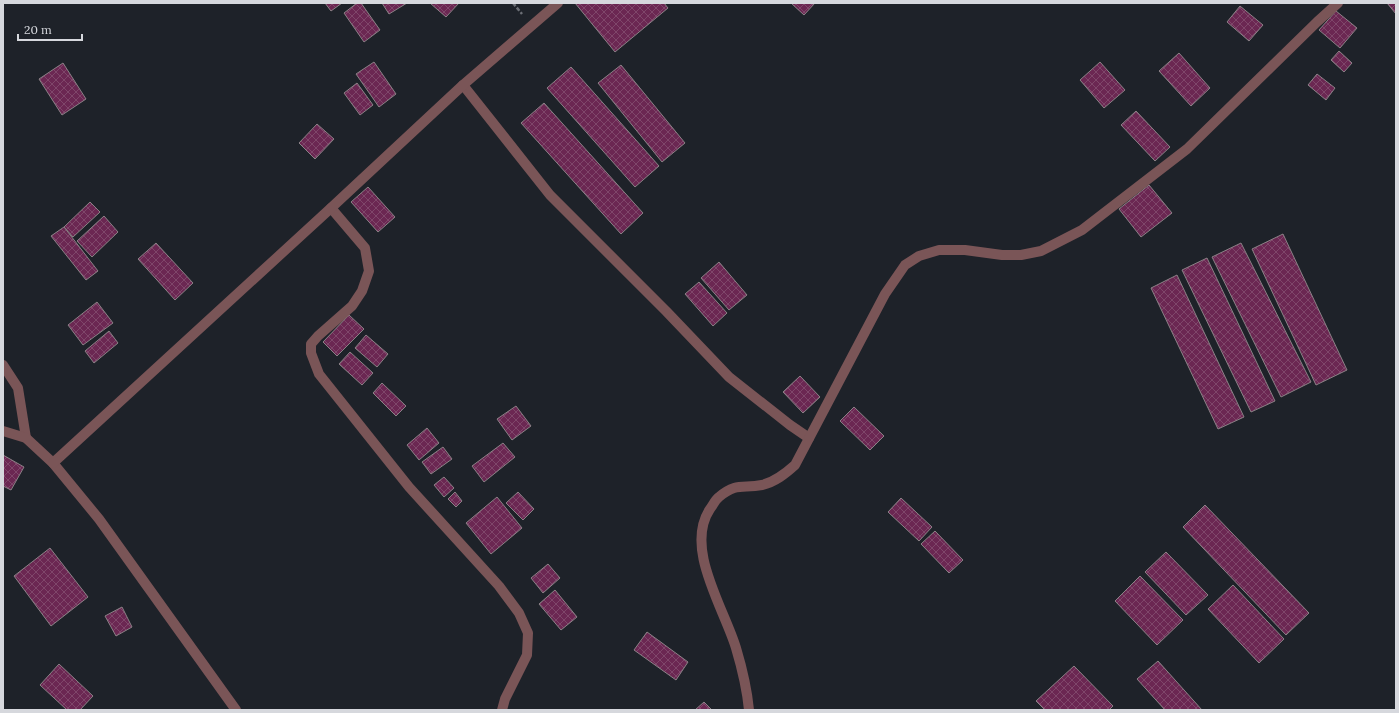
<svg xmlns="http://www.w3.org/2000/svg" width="1399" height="713" font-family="Lora,serif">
<defs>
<pattern id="building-cross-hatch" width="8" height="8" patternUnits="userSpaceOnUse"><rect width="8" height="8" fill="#6b2752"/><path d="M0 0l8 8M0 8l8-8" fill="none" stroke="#7f466a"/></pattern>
</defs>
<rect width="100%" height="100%" fill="#1e2229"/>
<g fill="url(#building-cross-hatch)" stroke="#8b8186">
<polygon points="325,3 342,3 331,11"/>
<polygon points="357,3 361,3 380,30 364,42 344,13"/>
<polygon points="382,3 407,3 389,14"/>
<polygon points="430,3 459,3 446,17"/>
<polygon points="575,3 664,3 668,8 615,52"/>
<polygon points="791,3 815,3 804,15"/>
<polygon points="1387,3 1396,3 1396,14"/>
<polygon points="1240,6 1263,25 1249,41 1227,22"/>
<polygon points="1336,11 1357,28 1340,48 1319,30"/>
<polygon points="1339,51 1352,63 1344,72 1331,60"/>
<polygon points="1179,53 1210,88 1191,106 1159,71"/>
<polygon points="374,62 396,94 379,107 356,74"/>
<polygon points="1100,62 1125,90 1104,108 1080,80"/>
<polygon points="63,63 86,99 62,115 39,79"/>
<polygon points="621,65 685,143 662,162 598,83"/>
<polygon points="571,67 659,166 635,187 547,88"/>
<polygon points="1317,74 1335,88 1326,100 1308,85"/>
<polygon points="357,83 373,105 360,115 344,93"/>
<polygon points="544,103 643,213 621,234 521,123"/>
<polygon points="1136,111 1170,147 1155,161 1121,125"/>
<polygon points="317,124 334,139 315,159 299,143"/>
<polygon points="1149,185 1172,213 1141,237 1119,209"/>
<polygon points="368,187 395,217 378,232 351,202"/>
<polygon points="90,202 100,212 73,237 64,227"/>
<polygon points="104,216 118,232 92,257 77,241"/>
<polygon points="64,227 98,271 86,280 51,236"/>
<polygon points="1283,234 1347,370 1316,385 1252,249"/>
<polygon points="156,243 193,283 175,300 138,259"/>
<polygon points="1241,243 1311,382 1281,397 1212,257"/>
<polygon points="1207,258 1275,401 1251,412 1182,270"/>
<polygon points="719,262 747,295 729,310 701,278"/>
<polygon points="1177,275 1244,417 1218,429 1151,288"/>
<polygon points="699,282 727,313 713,326 685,294"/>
<polygon points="97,302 113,323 83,345 68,325"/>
<polygon points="349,315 364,329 337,356 323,342"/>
<polygon points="109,331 118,343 94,363 85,351"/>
<polygon points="366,335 388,354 377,367 355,348"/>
<polygon points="350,352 373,373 362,385 339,364"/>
<polygon points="800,376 820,397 803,413 783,392"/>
<polygon points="382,383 406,406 396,416 373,393"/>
<polygon points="516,406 531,426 512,440 497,419"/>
<polygon points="854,407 884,436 870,450 840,421"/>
<polygon points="427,428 439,443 419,460 407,445"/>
<polygon points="503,443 515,457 484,482 472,466"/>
<polygon points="443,447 452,459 431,474 422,462"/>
<polygon points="3,455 24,467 11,490 3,486"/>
<polygon points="444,477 454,488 444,497 434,485"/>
<polygon points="455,492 462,501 456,507 448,499"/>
<polygon points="518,492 534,509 523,520 506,503"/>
<polygon points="497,497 522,528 491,554 466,523"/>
<polygon points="901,498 932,527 919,541 888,512"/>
<polygon points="1205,505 1309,613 1286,635 1183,527"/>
<polygon points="935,531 963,560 949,573 921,544"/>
<polygon points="50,548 88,597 51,626 14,576"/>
<polygon points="1166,552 1208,595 1186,615 1145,572"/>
<polygon points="548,564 560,578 543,593 531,578"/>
<polygon points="1140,576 1183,620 1157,645 1115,601"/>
<polygon points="1233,585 1284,639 1259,663 1208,609"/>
<polygon points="555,590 577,617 561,630 539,604"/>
<polygon points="122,607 132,627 116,636 105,616"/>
<polygon points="647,632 688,662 676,680 634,650"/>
<polygon points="1158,661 1202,710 1165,710 1137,679"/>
<polygon points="59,664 93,696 80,710 67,710 40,685"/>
<polygon points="1074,666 1113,706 1109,710 1045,710 1036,701"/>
<polygon points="704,702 712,710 695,710"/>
</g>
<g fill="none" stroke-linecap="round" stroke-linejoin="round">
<polyline stroke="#6c6f76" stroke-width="2.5" stroke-dasharray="4 2" stroke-linecap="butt" points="513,3 522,14"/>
<g stroke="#7a5557" stroke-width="10">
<polyline points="463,85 550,195 666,311 729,377 790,425 809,438"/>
<polyline points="331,208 365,248 369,271 362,291 352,306 318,336 311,344 311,353 319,374 409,487 499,586 519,613 528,633 527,655 505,699 502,710"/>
<polyline points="3,365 18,388 26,438"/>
<polyline points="3,431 26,438 53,463 99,519 236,710"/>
<polyline points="53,463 331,208 463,85 558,3"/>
<path d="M 749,710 C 747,689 742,668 736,648 C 724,608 684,548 710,509 C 713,505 715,500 719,497 C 737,482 743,489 762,485 C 775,482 785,474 795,465 L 885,294 L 905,265 L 919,256 L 939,250 L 965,250 L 1002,255 L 1021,255 L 1041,251 L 1082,230 L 1187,149 L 1317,22 L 1338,3"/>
</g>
</g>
<rect width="1399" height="713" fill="none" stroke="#d6d8dd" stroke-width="8"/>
<path d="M18 34v6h64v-6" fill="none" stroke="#d6d8dd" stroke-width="2"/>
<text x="24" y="34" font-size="12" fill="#d6d8dd" stroke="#1e2229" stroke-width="3" paint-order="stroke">20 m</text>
</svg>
